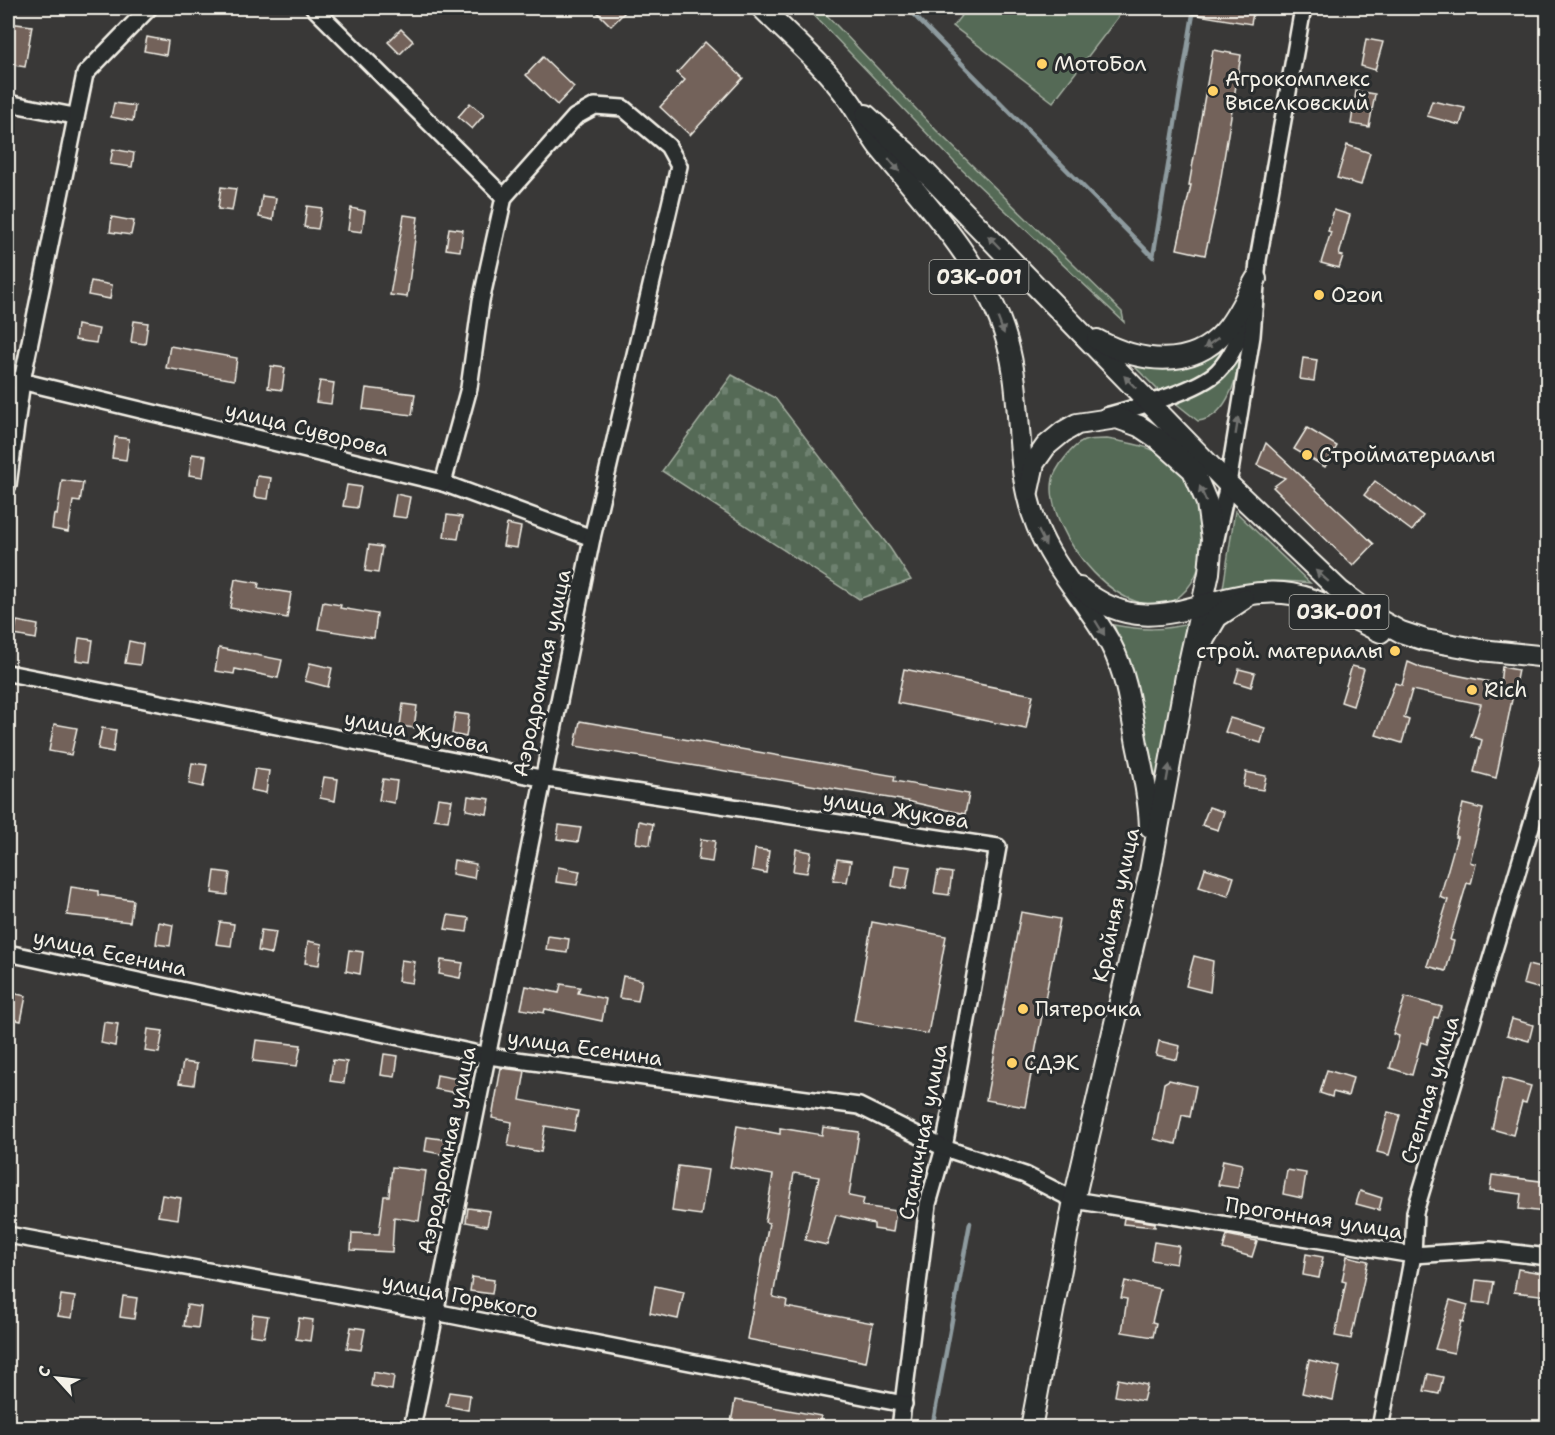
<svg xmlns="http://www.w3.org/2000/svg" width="1555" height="1435" font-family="'Shantell Sans',sans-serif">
<defs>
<pattern id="cemetery-stones" width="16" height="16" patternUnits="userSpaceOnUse" patternTransform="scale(1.5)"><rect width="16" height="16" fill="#556b57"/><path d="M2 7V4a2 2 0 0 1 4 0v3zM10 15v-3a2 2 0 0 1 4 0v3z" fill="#6e816f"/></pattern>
</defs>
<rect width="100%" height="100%" fill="#393837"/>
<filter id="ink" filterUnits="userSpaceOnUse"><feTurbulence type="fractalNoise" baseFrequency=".0167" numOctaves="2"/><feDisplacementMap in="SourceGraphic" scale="12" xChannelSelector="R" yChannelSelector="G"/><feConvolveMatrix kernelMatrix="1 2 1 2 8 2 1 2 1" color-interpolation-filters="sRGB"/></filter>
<g filter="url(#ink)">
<g fill="#556b57" stroke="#a4aea0" stroke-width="1.5">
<polygon points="807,8 820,8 936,130 1122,312 1124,322 959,167"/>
<polygon points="967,8 1125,8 1053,102 953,26"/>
<polygon points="1231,344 1207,374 1162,394 1129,361 1219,349"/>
<path d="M 1239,360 C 1236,384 1225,418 1198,421 L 1173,401 L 1214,384 Z"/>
<path d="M 1107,439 C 1132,443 1163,448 1181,469 C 1208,502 1214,566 1181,595 C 1130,638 1042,531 1053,479 C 1054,473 1058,468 1061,463 C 1066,456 1076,444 1084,441 C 1090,439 1100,439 1107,439 Z"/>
<path d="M 1235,511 L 1310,583 C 1277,579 1252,581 1222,595 Z"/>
<path d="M 1191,623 L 1156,810 L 1136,685 L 1114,625 C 1142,630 1163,631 1191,623 Z"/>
</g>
<polygon fill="url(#cemetery-stones)" stroke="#a4aea0" stroke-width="1.5" points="732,375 775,398 890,548 911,580 859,599 662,471"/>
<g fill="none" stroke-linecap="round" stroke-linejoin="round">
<g stroke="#8e9b9f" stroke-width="4.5">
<polyline points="907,8 1153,257 1194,8"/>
<polyline points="932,1428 970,1223"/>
</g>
</g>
<g fill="#73625a" stroke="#f4f1e8" stroke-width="1.5">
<polygon points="593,8 629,8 611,26"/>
<polygon points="1193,8 1254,8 1251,24 1192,14"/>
<polygon points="8,23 32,26 25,67 8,64"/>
<polygon points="401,29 413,41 400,54 388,42"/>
<polygon points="147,37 168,41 166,55 144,51"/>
<polygon points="1366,39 1383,42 1375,70 1361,66"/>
<polygon points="705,42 743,78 690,135 660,107 685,80 677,73"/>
<polygon points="1213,50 1241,55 1217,201 1205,255 1177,249 1191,185 1189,185"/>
<polygon points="543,57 574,87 557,105 526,75"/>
<polygon points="1356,91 1375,94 1369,127 1351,124"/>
<polygon points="1432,101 1465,108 1460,125 1427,116"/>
<polygon points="114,103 135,106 133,121 111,117"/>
<polygon points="470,103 484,115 472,129 458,117"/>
<polygon points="1347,145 1370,153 1361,185 1337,178"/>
<polygon points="113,149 134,153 132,167 110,164"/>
<polygon points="221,187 236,189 232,211 218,209"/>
<polygon points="262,196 276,198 273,220 259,217"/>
<polygon points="307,206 322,208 318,229 304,227"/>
<polygon points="351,208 365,211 362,232 348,230"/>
<polygon points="1334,210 1350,215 1339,255 1343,256 1339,268 1321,263 1331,232 1328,231"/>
<polygon points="404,215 418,217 407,297 390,295"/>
<polygon points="112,217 134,221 131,235 110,232"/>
<polygon points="449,228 463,230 460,251 446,249"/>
<polygon points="91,281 112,285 110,299 88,295"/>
<polygon points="134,321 148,323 145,344 131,342"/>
<polygon points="77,325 99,329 96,343 75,340"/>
<polygon points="170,346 237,358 234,380 166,368"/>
<polygon points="1303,358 1317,360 1314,381 1300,379"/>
<polygon points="271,366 285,368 282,390 268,388"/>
<polygon points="320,381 334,383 331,404 316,402"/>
<polygon points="366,388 415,394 412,415 363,409"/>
<polygon points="1307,428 1337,446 1325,467 1294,449"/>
<polygon points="115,437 129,439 126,460 112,458"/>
<polygon points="1266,443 1374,544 1353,566 1273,487 1285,478 1257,465"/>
<polygon points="192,454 206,456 203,477 189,475"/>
<polygon points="257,476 271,478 268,499 254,497"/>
<polygon points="62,480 83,483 80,502 73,501 68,532 52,529 54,514 57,515"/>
<polygon points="1375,481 1423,516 1412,531 1364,495"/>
<polygon points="347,485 361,487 357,508 343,506"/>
<polygon points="396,494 410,497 406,518 392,516"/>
<polygon points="447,515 462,517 458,539 444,537"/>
<polygon points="507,524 521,527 517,548 503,546"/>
<polygon points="369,545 382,547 378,573 365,571"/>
<polygon points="235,579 259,583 258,588 291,593 287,618 230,608"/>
<polygon points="323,602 341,605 340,608 377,614 374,638 318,629"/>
<polygon points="17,621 38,625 36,639 14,635"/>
<polygon points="79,638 93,640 90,662 76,660"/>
<polygon points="129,641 143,644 140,665 125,663"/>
<polygon points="219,648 282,660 278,678 235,669 234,674 215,671"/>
<polygon points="1408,662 1422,668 1500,684 1502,667 1518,670 1496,778 1474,772 1482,740 1471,736 1481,704 1412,690 1404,718 1409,720 1402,743 1376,735 1395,683 1402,685"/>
<polygon points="310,663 332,668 328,687 305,681"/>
<polygon points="1352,666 1364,669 1353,706 1341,702"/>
<polygon points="904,669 1033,695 1026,729 897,703"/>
<polygon points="1239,669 1255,673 1251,687 1235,682"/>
<polygon points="403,704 417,706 414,728 400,726"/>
<polygon points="455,713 469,715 466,737 452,734"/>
<polygon points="1230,718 1265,728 1261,743 1225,732"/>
<polygon points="580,721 895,776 894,781 969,794 965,814 907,801 575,746"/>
<polygon points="54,724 77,728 71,755 49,751"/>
<polygon points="102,728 116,730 113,752 98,749"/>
<polygon points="192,763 207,765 203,787 189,784"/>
<polygon points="255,769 269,771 266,793 251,790"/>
<polygon points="1246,772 1266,776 1263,790 1243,787"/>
<polygon points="324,777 338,779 335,801 320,798"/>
<polygon points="383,779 397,781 394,803 379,800"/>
<polygon points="468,796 490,799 487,814 466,810"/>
<polygon points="438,798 452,800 448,821 434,819"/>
<polygon points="1463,804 1483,809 1470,862 1476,864 1471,884 1467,883 1450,940 1454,941 1446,971 1427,966 1448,900 1440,897 1457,837 1455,837"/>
<polygon points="1209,807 1224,812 1218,830 1202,825"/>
<polygon points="639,821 653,824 650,845 636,843"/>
<polygon points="559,825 581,828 578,842 557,839"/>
<polygon points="701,839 715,841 712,862 698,860"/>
<polygon points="755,849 769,851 766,873 752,870"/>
<polygon points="796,849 811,852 807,873 793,871"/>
<polygon points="837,859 851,861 847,882 833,880"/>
<polygon points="454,860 476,864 474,878 452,874"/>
<polygon points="895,865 910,867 906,889 892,886"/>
<polygon points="558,867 580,871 577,885 556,882"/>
<polygon points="1205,868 1234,877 1228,896 1199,887"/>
<polygon points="215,871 230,873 227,895 212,893"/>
<polygon points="938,871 952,873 949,895 934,893"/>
<polygon points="71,887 98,891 98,895 133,900 130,922 67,915"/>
<polygon points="1021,912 1060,919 1025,1107 986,1100"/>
<polygon points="448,915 469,918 467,932 445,929"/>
<polygon points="159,922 173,925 170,946 156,944"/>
<polygon points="220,922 234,924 231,946 216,944"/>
<polygon points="872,922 946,936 928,1034 854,1021"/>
<polygon points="261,930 276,932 272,954 258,951"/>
<polygon points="548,936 569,939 567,953 546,950"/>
<polygon points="308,941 322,944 319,965 305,963"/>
<polygon points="349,950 363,952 360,974 346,971"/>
<polygon points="1194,956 1213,961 1210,992 1186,986"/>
<polygon points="401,960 415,962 412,983 398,981"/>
<polygon points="441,960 463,963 460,978 439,974"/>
<polygon points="1528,965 1548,970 1548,991 1523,984"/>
<polygon points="623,976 642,980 638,1001 619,998"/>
<polygon points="561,984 580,987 578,993 606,999 602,1021 545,1009 544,1013 521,1009 526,986 559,993"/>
<polygon points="8,992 26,996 21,1021 8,1018"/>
<polygon points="1405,997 1442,1007 1438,1018 1434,1017 1427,1044 1421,1042 1412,1075 1390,1068 1399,1036 1393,1034"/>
<polygon points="1512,1019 1533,1025 1529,1041 1507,1035"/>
<polygon points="104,1022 118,1024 115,1046 101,1043"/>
<polygon points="148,1029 163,1031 159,1053 145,1051"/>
<polygon points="256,1040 301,1045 297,1066 253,1061"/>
<polygon points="1159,1041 1180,1046 1177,1060 1156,1055"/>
<polygon points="384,1054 398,1056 395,1077 381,1075"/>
<polygon points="333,1060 347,1062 344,1083 330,1081"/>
<polygon points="183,1062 197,1064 194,1085 179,1083"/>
<polygon points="501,1068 525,1071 520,1100 578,1111 574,1131 545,1126 541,1152 508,1146 512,1122 492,1118"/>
<polygon points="1327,1070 1353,1078 1348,1096 1333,1092 1332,1097 1320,1093"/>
<polygon points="437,1075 458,1079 456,1093 435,1089"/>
<polygon points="1503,1078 1531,1086 1526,1103 1522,1102 1513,1135 1492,1129"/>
<polygon points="1169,1080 1196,1086 1190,1117 1182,1115 1176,1144 1154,1139 1164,1083"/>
<polygon points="1388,1112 1400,1115 1389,1155 1377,1152"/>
<polygon points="737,1126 780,1134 780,1128 822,1135 823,1127 859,1132 849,1196 864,1199 862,1206 896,1211 893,1232 874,1229 874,1224 836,1215 827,1245 805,1240 819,1177 794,1173 773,1297 787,1300 786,1307 873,1323 866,1362 747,1339 769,1223 765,1222 773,1175 730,1167"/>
<polygon points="427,1137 448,1140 446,1155 425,1151"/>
<polygon points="1223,1160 1242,1164 1238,1188 1218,1185"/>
<polygon points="678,1166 708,1170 701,1215 672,1211"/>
<polygon points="392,1167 426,1171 419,1221 394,1217 392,1252 351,1250 352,1233 379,1234 384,1196 389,1196"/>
<polygon points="1287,1170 1306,1173 1302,1198 1283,1194"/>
<polygon points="1492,1175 1548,1182 1545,1212 1519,1209 1521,1194 1490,1190"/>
<polygon points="1360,1191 1382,1198 1379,1210 1356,1204"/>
<polygon points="162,1195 181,1198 178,1219 158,1216"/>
<polygon points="468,1208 490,1211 487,1226 466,1222"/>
<polygon points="1124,1218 1155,1223 1155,1227 1123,1224"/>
<polygon points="1227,1235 1257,1241 1252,1257 1223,1249"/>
<polygon points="1154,1242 1179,1246 1176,1264 1151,1260"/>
<polygon points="1306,1254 1323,1257 1319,1278 1303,1275"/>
<polygon points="1347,1256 1368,1261 1351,1339 1335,1336 1346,1282 1342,1281"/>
<polygon points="1518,1269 1548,1274 1548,1296 1514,1292"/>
<polygon points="472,1277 494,1280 492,1294 470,1291"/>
<polygon points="1476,1280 1494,1282 1490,1304 1473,1302"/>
<polygon points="1125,1281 1160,1289 1152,1322 1156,1323 1153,1337 1122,1332 1127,1299 1121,1298"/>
<polygon points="655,1286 684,1292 678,1319 650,1313"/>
<polygon points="61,1295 75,1297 72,1318 58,1316"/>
<polygon points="123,1296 137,1298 134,1319 120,1317"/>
<polygon points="1450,1300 1468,1305 1463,1322 1461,1321 1454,1353 1435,1349"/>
<polygon points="187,1305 201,1307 198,1328 184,1326"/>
<polygon points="253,1314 268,1316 264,1337 250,1335"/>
<polygon points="299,1318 313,1320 310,1341 296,1339"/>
<polygon points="351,1327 365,1329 361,1350 347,1348"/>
<polygon points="1309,1360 1340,1367 1333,1400 1302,1393"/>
<polygon points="373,1372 394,1376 392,1390 371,1386"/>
<polygon points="1428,1374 1443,1377 1439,1394 1424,1391"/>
<polygon points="1118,1379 1147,1385 1143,1401 1115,1396"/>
<polygon points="449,1392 470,1395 468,1410 446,1406"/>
<polygon points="735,1400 821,1416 818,1428 730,1428"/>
</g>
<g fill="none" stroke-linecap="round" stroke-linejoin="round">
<g stroke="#f4f1e8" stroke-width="20">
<g id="minor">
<polyline points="314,8 504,197"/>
<polyline points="8,103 74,116"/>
<polyline points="8,378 443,483 592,538"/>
<path d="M 1106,416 C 1134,408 1198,391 1218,371 C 1233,356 1241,334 1247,314"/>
<polyline points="8,485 22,381 85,74 149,8"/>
<polyline points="1215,543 1228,484 1252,336 1258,260 1303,8"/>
<polyline points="8,673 541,778 998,847 944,1148 928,1204 900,1428"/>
<polyline points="8,953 488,1056 859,1106 944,1148 1025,1175 1074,1200 1413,1255 1490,1250 1548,1257"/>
<polyline points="8,1235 435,1312 904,1404"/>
<polyline points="412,1428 592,538 679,166 668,146 623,108 595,106 575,117 504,197 481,301 469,388 443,483"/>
<polyline points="1380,1428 1413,1255 1415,1212 1548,770"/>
</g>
</g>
<g stroke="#f4f1e8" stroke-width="24">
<g id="major">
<path d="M 762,8 C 791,37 825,66 849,100 C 860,115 868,133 879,147 C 928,207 985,265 1007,341 C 1024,401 1013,468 1037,526 C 1054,569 1089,604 1111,645 C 1127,675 1131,711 1137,744 C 1143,772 1149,799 1150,827"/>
<polyline points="866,115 905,151 1228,484 1340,591 1379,620 1401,632 1425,640 1481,650 1548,657"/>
<path d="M 1097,340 C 1138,362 1191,371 1225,331 C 1238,316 1246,296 1256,279"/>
<polyline points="1028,491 1034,463 1046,446 1063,432 1077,424 1117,418 1139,426 1157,438 1193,470 1207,503 1212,539 1209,573 1186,676 1150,872 1074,1200 1031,1428"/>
<path d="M 1080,588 C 1153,648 1205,587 1283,593 C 1317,596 1351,618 1381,632"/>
<polyline points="1198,649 1217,617 1244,599"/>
</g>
</g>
<use href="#minor" stroke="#2a2d2e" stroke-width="15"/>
<use href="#major" stroke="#2a2d2e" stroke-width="20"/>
</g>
<defs><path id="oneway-solid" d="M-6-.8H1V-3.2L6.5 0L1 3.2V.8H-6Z" transform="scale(1.5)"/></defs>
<g fill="#71726f">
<use href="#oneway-solid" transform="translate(894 165) rotate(50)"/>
<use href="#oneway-solid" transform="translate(994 242) rotate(-134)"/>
<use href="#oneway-solid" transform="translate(1001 326) rotate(69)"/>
<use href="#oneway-solid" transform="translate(1211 343) rotate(144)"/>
<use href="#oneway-solid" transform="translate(1130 382) rotate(-134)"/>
<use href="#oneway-solid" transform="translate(1237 426) rotate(-81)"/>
<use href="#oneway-solid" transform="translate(1203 494) rotate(-113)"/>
<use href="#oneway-solid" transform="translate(1042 538) rotate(64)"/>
<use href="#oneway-solid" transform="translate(1322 576) rotate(-139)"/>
<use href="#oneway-solid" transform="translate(1100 628) rotate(58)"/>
<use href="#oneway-solid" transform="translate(1168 773) rotate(-80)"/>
</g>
</g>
<g fill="#ffd166" stroke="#2a2d2e" stroke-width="2">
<circle cx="1042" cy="64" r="6"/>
<circle cx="1213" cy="91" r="6"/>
<circle cx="1319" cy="295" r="6"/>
<circle cx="1307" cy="455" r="6"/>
<circle cx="1395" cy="651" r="6"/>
<circle cx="1472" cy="690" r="6"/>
<circle cx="1023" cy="1009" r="6"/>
<circle cx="1012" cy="1063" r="6"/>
</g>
<g text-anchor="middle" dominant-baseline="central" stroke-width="6" stroke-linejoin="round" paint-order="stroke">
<g fill="#2a2d2e" stroke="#b7b6b0" stroke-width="1.5">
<rect x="929.5" y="260" width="99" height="34" rx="4.5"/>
<rect x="1289.5" y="595" width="99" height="34" rx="4.5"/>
</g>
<g font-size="20" font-weight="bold" fill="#f4f1e8">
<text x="979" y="277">03К-001</text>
<text x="1339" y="612">03К-001</text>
</g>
<g font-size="21" fill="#f4f1e8" stroke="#2a2d2e" text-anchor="start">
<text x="1054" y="64">МотоБол</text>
<text x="1225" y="79">Агрокомплекс<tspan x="1225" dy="24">Выселковский</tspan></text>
<text x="1331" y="295">Ozon</text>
<text x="1319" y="455">Стройматериалы</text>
<text x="1383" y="651" text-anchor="end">строй. материалы</text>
<text x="1484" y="690">Rich</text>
<text x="1035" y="1009">Пятерочка</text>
<text x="1024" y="1063">СДЭК</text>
</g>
<g font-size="21" fill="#f4f1e8" stroke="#2a2d2e">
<text transform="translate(307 429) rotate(14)">улица Суворова</text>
<text transform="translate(542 673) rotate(-78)">Аэродромная улица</text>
<text transform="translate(417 732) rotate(11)">улица Жукова</text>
<text transform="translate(896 810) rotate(9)">улица Жукова</text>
<text transform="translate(1116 905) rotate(-78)">Крайняя улица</text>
<text transform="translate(110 953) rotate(12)">улица Есенина</text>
<text transform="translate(585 1048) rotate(8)">улица Есенина</text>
<text transform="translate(1430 1090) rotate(-73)">Степная улица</text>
<text transform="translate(923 1132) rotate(-79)">Станичная улица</text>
<text transform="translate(447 1150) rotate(-78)">Аэродромная улица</text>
<text transform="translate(1314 1218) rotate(9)">Прогонная улица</text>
<text transform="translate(460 1296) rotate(11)">улица Горького</text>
</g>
</g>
<rect width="1555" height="1435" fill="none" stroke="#2a2d2e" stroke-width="30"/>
<rect x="15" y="15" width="1525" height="1405" fill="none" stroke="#f4f1e8" stroke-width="2" filter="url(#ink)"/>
<g transform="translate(57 1378) rotate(297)" stroke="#2a2d2e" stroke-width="4.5" paint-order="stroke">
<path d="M0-4.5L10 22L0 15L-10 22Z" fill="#f4f1e8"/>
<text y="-9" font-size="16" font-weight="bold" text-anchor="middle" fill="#f4f1e8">С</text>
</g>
</svg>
